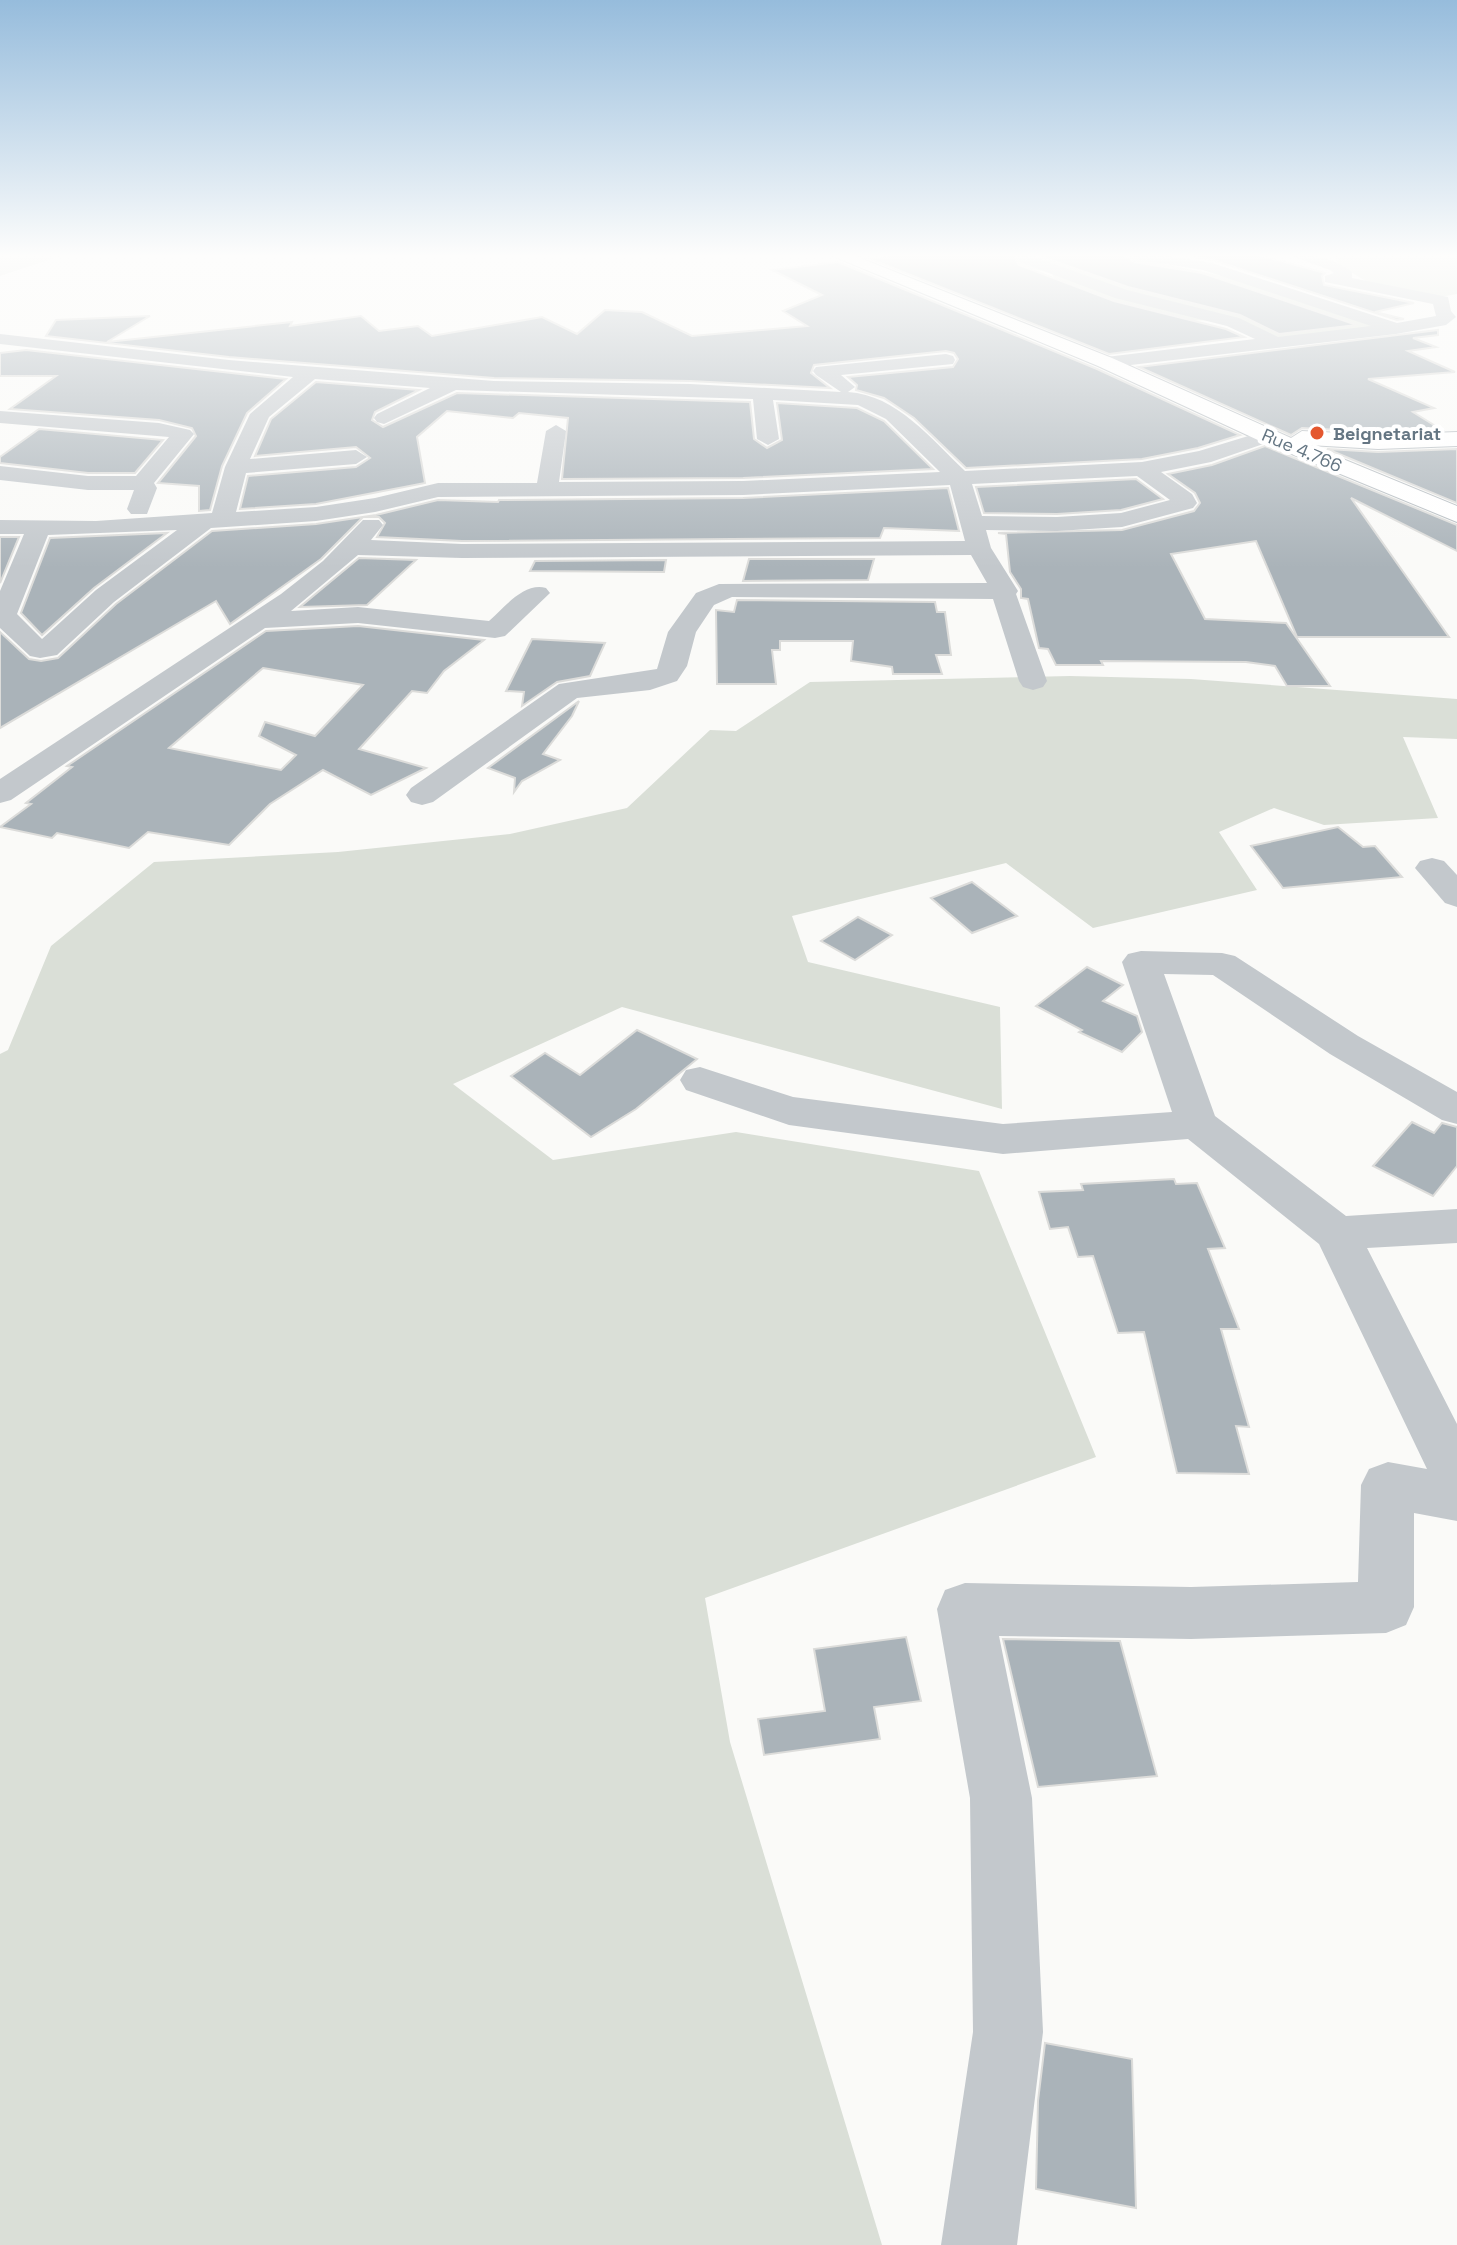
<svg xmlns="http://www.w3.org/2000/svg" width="1457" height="2245" font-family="'Space Grotesk',sans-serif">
<rect width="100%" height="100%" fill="#fafaf8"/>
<g fill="#dadfd7">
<polygon points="0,254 67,254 0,276"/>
<polygon points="836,254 1117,254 1241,280 1389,327 1270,343 1231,320 1147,321 1054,279 1052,273 1033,269 897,261"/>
<polygon points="1334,254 1457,254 1457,294 1440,297 1372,285 1338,264"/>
<polygon points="1070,676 1191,679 1457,699 1457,739 1403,737 1438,818 1324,825 1274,808 1219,832 1257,890 1093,928 1006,863 792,916 808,962 1000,1007 1002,1109 622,1007 453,1084 553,1160 736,1132 979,1171 1096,1457 705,1598 730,1742 882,2245 0,2245 0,1054 8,1050 51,946 154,862 338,852 510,834 627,808 710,730 736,731 810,682"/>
</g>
<g fill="#aab3b9" stroke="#dcdcda" stroke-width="2" fill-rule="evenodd">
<polygon points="899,254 1021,254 1015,258 1019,265 1114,301 1226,329 1244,337 1109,354 868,258"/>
<polygon points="1034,254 1123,254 1134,262 1202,273 1357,325 1279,334 1240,315 1128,287"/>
<polygon points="1176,254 1256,254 1325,273 1322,276 1324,285 1414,303 1375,312 1404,319 1397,320 1213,260"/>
<polygon points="838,262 1097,369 1240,435 1198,448 1142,459 966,468 914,418 884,398 856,390 857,385 848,377 953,367 958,359 954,353 946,351 814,365 811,373 830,388 690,381 494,378 229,357 46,336 56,320 150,316 107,342 292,322 290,326 361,316 379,331 418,326 432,336 542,317 577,334 605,310 642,312 692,336 807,326 783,311 822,295 772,270"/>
<polygon points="1438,330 1438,335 1413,338 1436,347 1408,351 1455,372 1368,379 1434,408 1413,412 1442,430 1378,432 1302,428 1291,435 1139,367"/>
<polygon points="26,350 286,379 247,413 222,466 210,510 199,511 199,486 158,483 196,436 192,428 159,420 10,409 56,376 0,376 0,353"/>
<polygon points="316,382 419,390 375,412 372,420 383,427 457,393 750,402 754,439 767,448 782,440 777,403 857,408 884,421 933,469 743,478 562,479 568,418 519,413 513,418 447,411 417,437 425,483 316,504 240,509 248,476 356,467 370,458 356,447 255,456 271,419"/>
<polygon points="39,429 163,440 135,473 88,473 0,463 0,457"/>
<polygon points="1265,446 1457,525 1457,551 1351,498 1449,637 1297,637 1256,541 1171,554 1205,619 1286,623 1330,686 1287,686 1275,666 1246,662 1101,661 1103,665 1056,665 1048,649 1039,648 1028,599 1021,598 1021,589 1010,572 1006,534 998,533 1122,530 1194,511 1200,503 1195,493 1168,474 1212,465"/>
<polygon points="1327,449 1378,452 1457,449 1457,503"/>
<polygon points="1136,479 1163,499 1121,510 1057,514 984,513 976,487"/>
<polygon points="948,488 959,531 884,528 880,538 462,541 377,537 385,523 379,517 363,517 321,559 230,624 216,601 0,728 0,632 29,659 41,661 58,658 116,604 212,531 316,524 376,515 438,500 498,502 499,500 743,498"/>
<polygon points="167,533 94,588 42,635 21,613 50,538"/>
<polygon points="0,537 19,537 0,583"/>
<polygon points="359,558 416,560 367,605 300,607"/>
<polygon points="749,559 874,559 868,580 743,581"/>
<polygon points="666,560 664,572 530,571 535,561"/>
<polygon points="737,600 935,602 937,612 945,612 951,655 936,655 942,674 893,674 892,667 851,661 853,641 780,641 780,650 772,650 776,684 717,684 716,610 734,612"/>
<path d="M 358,626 L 484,640 L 444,671 L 427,693 L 412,691 L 359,749 L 426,768 L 371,795 L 323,770 L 270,804 L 229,845 L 148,832 L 129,848 L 57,833 L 52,838 L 0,827 L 31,804 L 26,803 L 72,767 L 67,766 L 266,631 ZM 263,668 L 363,685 L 315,736 L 265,722 L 259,736 L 296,755 L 281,770 L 169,748 Z"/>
<polygon points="532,639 605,643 590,676 557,682 522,706 524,692 506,691"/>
<polygon points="579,701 572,716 543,754 560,760 522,781 514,792 515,778 488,768"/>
<polygon points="1338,827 1363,847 1375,846 1402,877 1283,888 1251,846"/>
<polygon points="972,882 1017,916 972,933 931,898"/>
<polygon points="858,917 892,935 855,960 821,941"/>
<polygon points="1087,967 1123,985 1103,1001 1137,1016 1142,1032 1122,1052 1079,1032 1082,1030 1036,1006"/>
<polygon points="637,1030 697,1059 636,1109 591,1137 511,1076 545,1053 580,1075"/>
<polygon points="1412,1122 1434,1133 1442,1123 1457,1127 1457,1166 1433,1196 1373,1166"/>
<polygon points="1174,1179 1176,1184 1197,1183 1225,1248 1208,1249 1239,1329 1221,1329 1249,1427 1236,1426 1249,1474 1177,1473 1144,1332 1118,1333 1093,1256 1078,1257 1068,1227 1050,1229 1039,1192 1083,1190 1081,1184"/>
<polygon points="906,1637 921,1701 874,1707 880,1739 764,1755 758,1719 825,1711 814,1649"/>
<polygon points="1003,1639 1120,1641 1157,1776 1038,1787"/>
<polygon points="1045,2043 1132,2059 1136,2208 1036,2189 1038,2101"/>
</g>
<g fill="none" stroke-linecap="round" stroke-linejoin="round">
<g stroke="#b3babf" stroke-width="2">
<polygon id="secondary" points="828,254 850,254 1112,358 1291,438 1302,431 1378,435 1457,432 1457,446 1378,449 1309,445 1457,506 1457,522 1260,441 1098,366"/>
</g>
<g fill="#c3c8cc" fill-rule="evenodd">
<path d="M 1026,254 L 1127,290 L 1239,318 L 1278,337 L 1371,326 L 1203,270 L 1134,259 L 1126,254 L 1160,254 L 1212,263 L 1397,323 L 1436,316 L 1433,304 L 1325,282 L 1325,276 L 1334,273 L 1330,270 L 1286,254 C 1309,253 1333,257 1352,272 L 1352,278 L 1448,297 L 1451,311 L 1456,317 L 1446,325 L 1396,334 L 1105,368 L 1098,366 L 1096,362 L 1098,358 L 1255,339 L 1227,326 L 1115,298 L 1020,262 L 1018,259 Z"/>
<path d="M 0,334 L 229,360 L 494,381 L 690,384 L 841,392 L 816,375 L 813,371 L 816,367 L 946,354 L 953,356 L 955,360 L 953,364 L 841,375 L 855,387 L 848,392 C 897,395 931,439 965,471 L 1142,462 L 1199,451 L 1268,430 L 1279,436 L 1275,440 L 1211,462 L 1161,472 L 1192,494 L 1197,503 L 1193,508 L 1122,527 L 1057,531 L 986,530 L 991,548 L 1018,591 L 1016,594 L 1047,681 L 1043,687 L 1033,690 L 1023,687 L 1019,681 L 993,599 L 732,597 L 714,605 L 696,632 L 687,666 L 677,681 L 650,690 L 577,698 L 433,802 L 422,805 L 411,802 L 406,795 L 411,788 L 559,684 L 657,669 L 668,632 L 696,593 L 719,584 L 987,583 L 971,555 L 462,558 L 358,555 L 291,611 L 358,607 L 489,621 C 505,607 524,582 546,588 L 550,593 L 505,636 L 495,638 L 358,623 L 265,628 L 11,800 L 0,803 L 0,779 L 281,594 L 323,561 L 363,520 L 379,520 L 383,525 L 371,540 L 462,544 L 965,541 L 950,485 L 743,495 L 438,497 L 375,512 L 316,521 L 211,528 L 114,602 L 57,655 L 40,658 L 30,656 L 0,628 L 0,591 L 24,534 L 0,534 L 0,520 L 96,521 L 212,513 L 225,467 L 250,414 L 293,377 L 0,344 ZM 315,379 L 430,388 L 377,414 L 374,418 L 377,422 L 384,424 L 456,390 L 753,399 L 757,439 L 768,445 L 779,439 L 773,400 L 858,405 L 886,419 L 940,472 L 743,481 L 559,482 L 566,431 L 556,425 L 546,431 L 537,483 L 438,483 L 375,498 L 316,507 L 236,512 L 246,473 L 356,464 L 367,457 L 356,450 L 250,459 L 269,417 ZM 1137,476 L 1170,500 L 1121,513 L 1057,517 L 982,516 L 972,484 ZM 177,530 L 96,590 L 42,639 L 17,614 L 48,535 Z"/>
<polygon points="0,411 159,423 190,430 194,434 154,483 157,488 147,514 131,514 127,509 134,490 88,490 0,480 0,466 88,476 136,476 169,437 0,423"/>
<polygon points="1432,858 1444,861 1457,875 1457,907 1445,903 1415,868 1420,861"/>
<polygon points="1141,951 1222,953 1235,956 1358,1036 1457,1092 1457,1124 1442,1120 1330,1054 1213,975 1164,974 1215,1116 1346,1216 1457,1209 1457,1243 1367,1248 1457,1424 1457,1521 1414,1513 1414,1607 1406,1625 1386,1633 1191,1639 999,1636 1032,1798 1043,2032 1017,2245 941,2245 973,2032 970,1798 937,1609 945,1590 965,1583 1191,1587 1358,1582 1361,1485 1369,1469 1388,1462 1427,1469 1319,1244 1188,1139 1003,1154 789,1125 686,1090 680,1080 686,1070 700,1067 793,1097 1003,1124 1172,1112 1122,962 1128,954"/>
</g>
<use href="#secondary" fill="#fff" fill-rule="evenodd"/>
</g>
<linearGradient id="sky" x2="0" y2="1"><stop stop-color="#96bcdc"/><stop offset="0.45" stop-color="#fdfdfc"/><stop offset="1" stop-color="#fdfdfc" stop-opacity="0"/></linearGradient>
<rect width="1457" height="568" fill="url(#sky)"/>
<circle fill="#e4572e" stroke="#fff" stroke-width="3" cx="1317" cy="433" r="8"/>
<g text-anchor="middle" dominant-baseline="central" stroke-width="8" stroke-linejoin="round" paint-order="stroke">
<g font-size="18" font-weight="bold" fill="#657683" stroke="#fff" text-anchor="start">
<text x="1333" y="433">Beignetariat</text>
</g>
<g font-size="18" fill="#657683" stroke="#fff">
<text transform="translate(1302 450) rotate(23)">Rue 4.766</text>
</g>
</g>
</svg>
